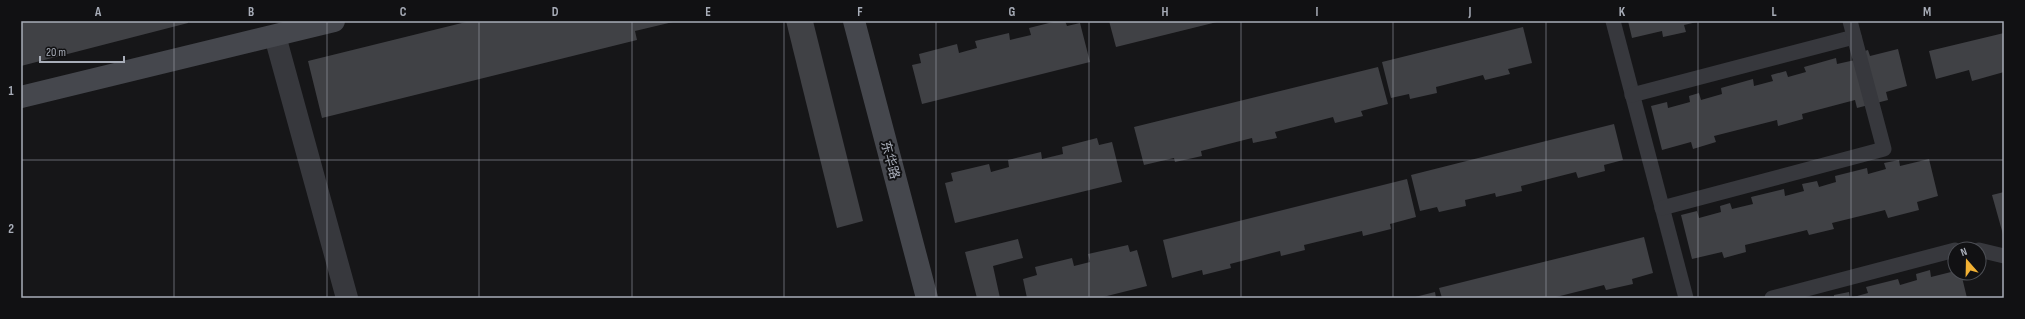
<svg xmlns="http://www.w3.org/2000/svg" width="2025" height="319" font-family="'Sofia Sans Condensed','Noto Sans SC',sans-serif">
<rect width="100%" height="100%" fill="#161618"/>
<g fill="#404145">
<polygon points="21,21 188,21 188,23 21,66"/>
<polygon points="470,21 673,21 673,22 635,31 637,40 322,118 308,61"/>
<polygon points="786,21 813,21 863,221 837,228"/>
<polygon points="1057,21 1065,21 1067,26 1080,23 1090,62 922,104 912,65 921,63 919,54 957,44 959,53 977,48 975,41 1009,33 1010,40 1031,35 1029,28"/>
<polygon points="1109,21 1217,21 1217,22 1116,47"/>
<polygon points="1628,21 1697,21 1697,22 1684,25 1686,32 1663,37 1662,31 1632,38"/>
<polygon points="1523,27 1532,63 1508,69 1510,74 1485,80 1483,75 1436,87 1437,93 1410,99 1409,94 1391,98 1382,62"/>
<polygon points="2004,33 2004,72 1972,81 1969,70 1936,79 1929,51"/>
<polygon points="1898,49 1907,86 1886,92 1888,100 1857,108 1855,100 1802,114 1803,119 1778,126 1777,120 1714,136 1716,142 1693,149 1691,142 1662,150 1651,106 1667,102 1668,108 1690,102 1689,96 1699,93 1701,100 1722,94 1721,88 1753,79 1754,86 1773,81 1771,75 1786,71 1788,77 1806,72 1804,67 1836,58 1837,64 1855,60 1854,54 1868,50 1870,56"/>
<polygon points="1378,67 1388,104 1361,111 1363,116 1335,123 1333,117 1275,132 1277,138 1253,143 1252,138 1201,151 1202,156 1175,162 1174,158 1144,165 1134,127"/>
<polygon points="1614,124 1623,160 1604,165 1605,171 1578,178 1576,172 1521,186 1522,191 1496,197 1495,193 1465,200 1466,206 1439,212 1437,207 1420,211 1411,175"/>
<polygon points="1097,138 1099,145 1112,142 1122,182 955,223 945,183 953,181 951,173 989,164 991,172 1009,167 1008,160 1041,152 1042,159 1063,154 1062,147"/>
<polygon points="1929,159 1938,196 1917,202 1919,210 1888,218 1885,210 1832,223 1834,229 1809,235 1807,230 1745,245 1746,252 1724,258 1722,252 1692,259 1681,215 1697,211 1699,218 1721,212 1720,206 1730,203 1732,209 1753,204 1751,197 1784,189 1785,196 1804,191 1802,184 1817,181 1819,187 1836,182 1835,176 1867,168 1868,174 1886,169 1884,163 1899,160 1900,166"/>
<polygon points="1407,179 1416,217 1390,224 1391,229 1363,236 1362,231 1304,245 1305,250 1281,256 1280,251 1230,264 1231,268 1203,275 1202,270 1172,278 1163,240"/>
<polygon points="2004,192 2004,238 1992,195"/>
<polygon points="1644,237 1653,273 1632,279 1633,284 1606,290 1604,285 1552,298 1442,298 1439,288"/>
<polygon points="1018,239 1023,258 993,266 1000,298 977,298 965,252"/>
<polygon points="1128,245 1130,252 1137,250 1147,286 1099,298 1027,298 1023,279 1037,275 1035,267 1072,258 1074,266 1090,262 1088,254"/>
<polygon points="1930,270 1931,277 1955,271 1955,273 1961,273 1967,298 1850,298 1868,293 1866,287 1898,279 1900,285 1917,280 1916,274"/>
<polygon points="1435,292 1436,298 1415,298 1415,297"/>
<polygon points="1849,292 1850,298 1834,298 1834,295"/>
</g>
<g fill="none" stroke-linecap="round" stroke-linejoin="round">
<g stroke="#37383d" stroke-width="15">
<polyline points="1613,21 1686,298"/>
<polyline points="1632,95 1854,37"/>
<polyline points="1662,208 1884,149 1850,21"/>
<polyline points="1979,250 2004,256"/>
<polyline points="1772,298 1955,250"/>
</g>
<polyline stroke="#37383d" stroke-width="22" points="275,36 347,298"/>
<g stroke="#45474d" stroke-width="22">
<polyline points="854,21 927,298"/>
<polyline points="21,97 334,21"/>
</g>
</g>
<path fill="none" stroke="#a8adb8" stroke-width="1" stroke-opacity="0.55" d="M 174,21 L 174,298M 327,21 L 327,298M 479,21 L 479,298M 632,21 L 632,298M 784,21 L 784,298M 936,21 L 936,298M 1089,21 L 1089,298M 1241,21 L 1241,298M 1393,21 L 1393,298M 1546,21 L 1546,298M 1698,21 L 1698,298M 1851,21 L 1851,298M 21,160 L 2004,160"/>
<g text-anchor="middle" dominant-baseline="central" stroke-width="4" stroke-linejoin="round" paint-order="stroke">
<g font-size="13" fill="#a8adb8" stroke="#111113">
<text transform="translate(890 160) rotate(75)">东华路</text>
</g>
</g>
<rect width="2025" height="319" fill="none" stroke="#111113" stroke-width="44"/>
<g transform="translate(1967 261) rotate(340)"><circle r="19" fill="#111113" stroke="#4d4f55"/>
<path d="M0-3L7 15L0 10L-7 15Z" fill="#f2b134"/>
<text y="-6" font-size="11" font-weight="bold" text-anchor="middle" fill="#a8adb8">N</text>
</g>
<path d="M40 56v6h84v-6" fill="none" stroke="#a8adb8" stroke-width="2"/>
<text x="46" y="56" font-size="12" fill="#a8adb8" stroke="#111113" stroke-width="3" paint-order="stroke">20 m</text>
<rect x="22" y="22" width="1981" height="275" fill="none" stroke="#a8adb8" stroke-width="1.5"/>
<g font-size="13" text-anchor="middle" font-weight="bold" fill="#a8adb8">
<text x="98" y="16">A</text>
<text x="251" y="16">B</text>
<text x="403" y="16">C</text>
<text x="555" y="16">D</text>
<text x="708" y="16">E</text>
<text x="860" y="16">F</text>
<text x="1012" y="16">G</text>
<text x="1165" y="16">H</text>
<text x="1317" y="16">I</text>
<text x="1470" y="16">J</text>
<text x="1622" y="16">K</text>
<text x="1774" y="16">L</text>
<text x="1927" y="16">M</text>
<text x="11" y="95">1</text>
<text x="11" y="233">2</text>
</g>
</svg>
